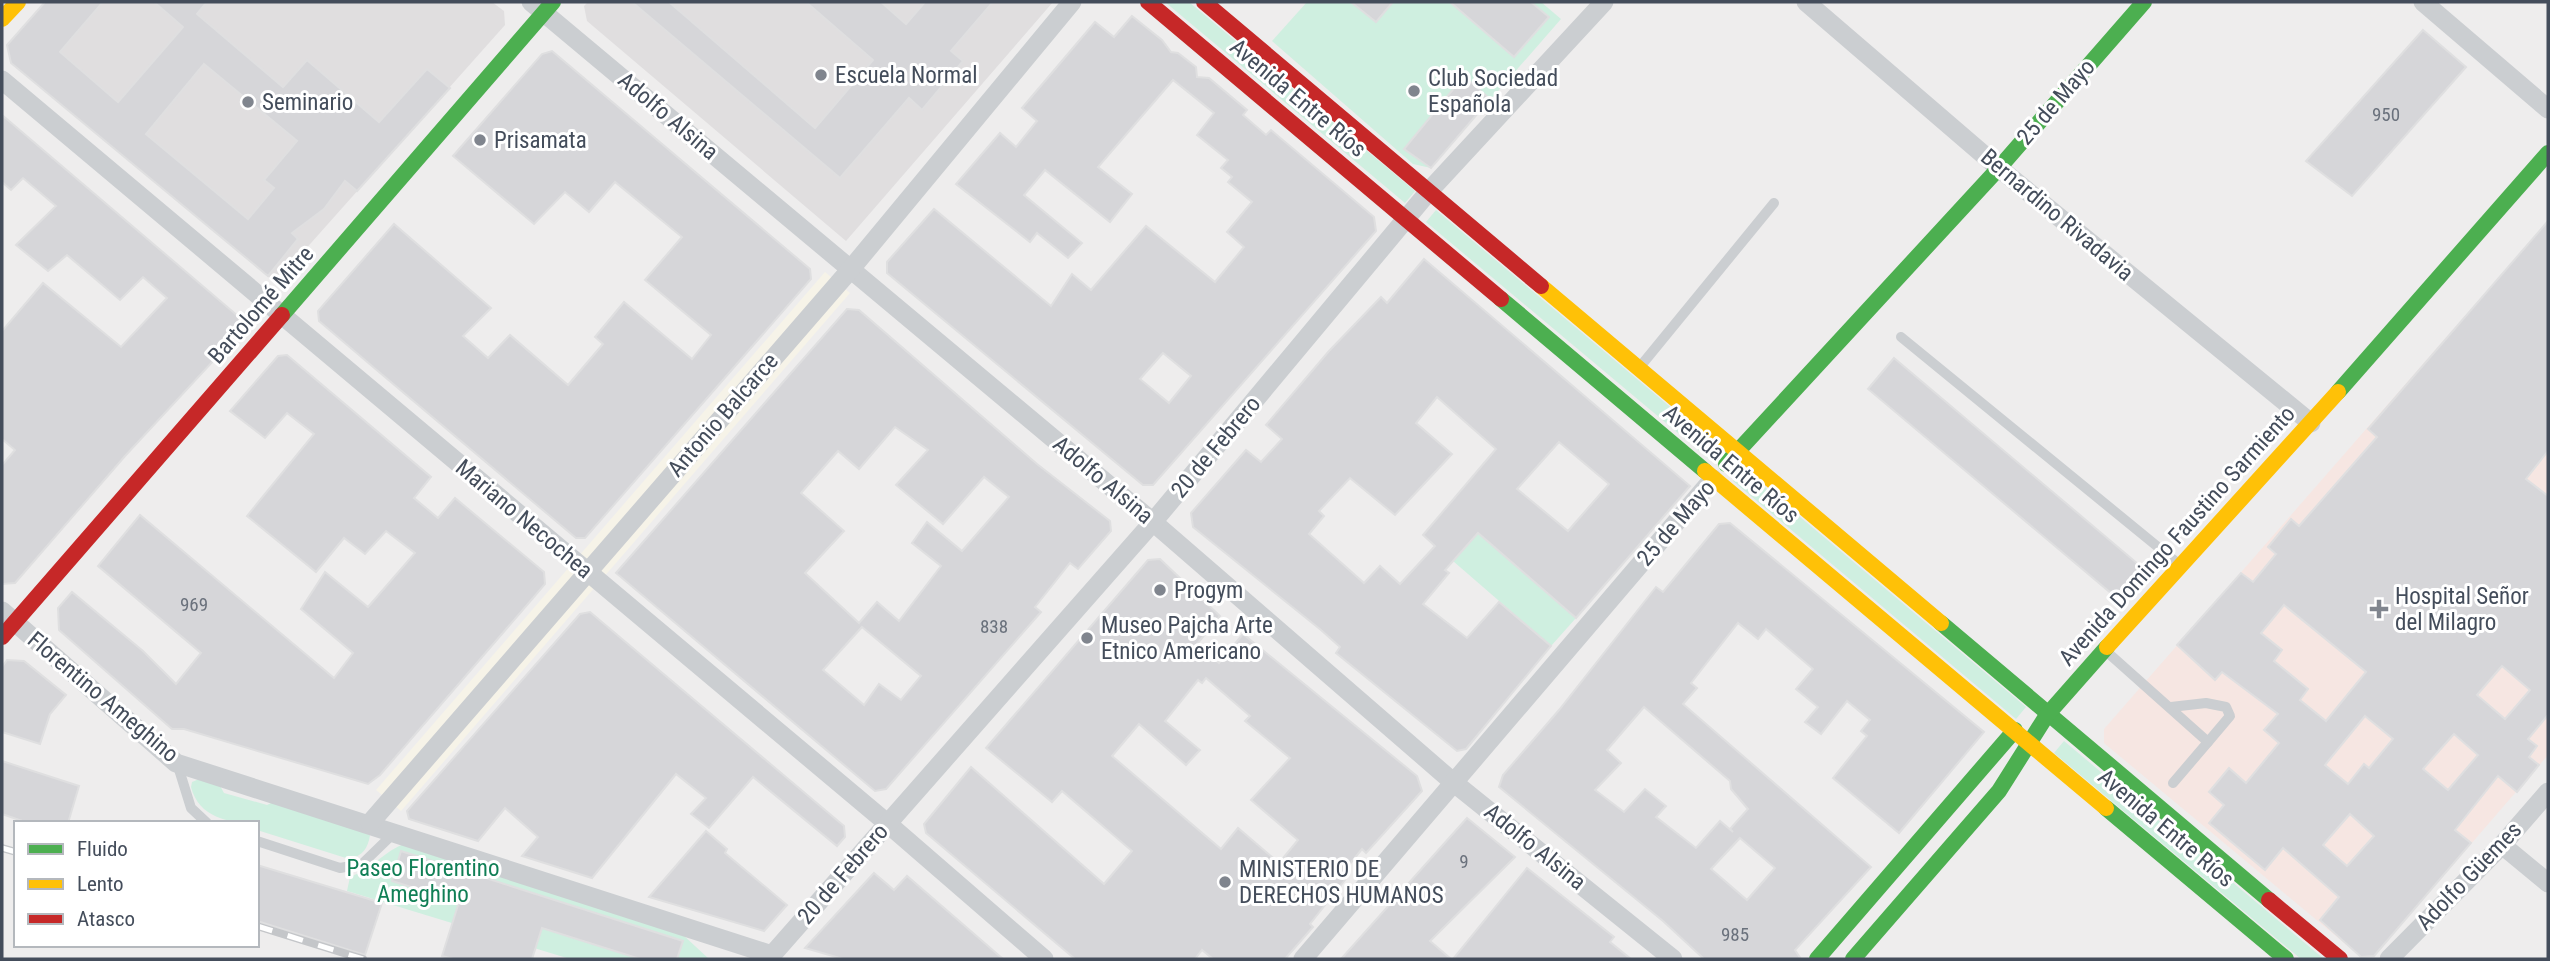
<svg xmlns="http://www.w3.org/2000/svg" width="2550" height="961" font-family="'Roboto Condensed',sans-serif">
<rect width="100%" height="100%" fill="#eeeded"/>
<polygon fill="#f6f3e8" points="825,272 850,293 401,811 376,790"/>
<g fill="#e0dedf">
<polygon points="45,2 492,2 504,11 505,25 279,279 271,279 11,63 7,45"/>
<polygon points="588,2 1053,2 846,241 587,21 584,6"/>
</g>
<polygon fill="#f6e6e2" points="2548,221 2548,755 2374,956 2361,957 2104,743 2104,729"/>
<g fill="#cfefe0">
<polygon points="1165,2 1189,2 1415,191 1405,203"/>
<polygon points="1307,2 1541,2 1561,19 1431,168 1413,164 1272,41"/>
<polygon points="1436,210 1719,448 1709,459 1426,222"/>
<polygon points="1743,469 2026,707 2016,719 1733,481"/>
<polygon points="1478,533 1576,618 1551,646 1453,561"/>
<polygon points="2064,741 2324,959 2301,959 2054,753"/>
<path d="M 204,777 L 218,782 L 224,793 L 267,805 L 277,800 L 370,835 C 368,848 363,856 349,859 L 257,830 L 257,823 C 229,823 199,818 191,787 L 192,782 Z"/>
<path d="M 406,843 L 681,933 L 709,959 L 570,959 L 347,891 L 350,877 C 372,869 384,851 406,843 Z"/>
</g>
<g fill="#d6d6d9" stroke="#dfdfe0" stroke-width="2" fill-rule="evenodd">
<path d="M 45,2 L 103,2 L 60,52 L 118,102 L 183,27 L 154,2 L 207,2 L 197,14 L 283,87 L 307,60 L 379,122 L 427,69 L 450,88 L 357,191 L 345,181 L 324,209 L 292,233 L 298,239 L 268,276 L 11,63 L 7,45 ZM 204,64 L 297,141 L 264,180 L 274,188 L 248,219 L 146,134 Z"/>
<polygon points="632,2 669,2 815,128 873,60 806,2 881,2 906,24 925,2 993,2 951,51 963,61 922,110 909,98 840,178"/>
<polygon points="1351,2 1393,2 1376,22"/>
<polygon points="1450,2 1531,2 1549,17 1514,57"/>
<path d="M 1132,16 L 1162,40 L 1171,52 L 1178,53 L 1196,67 L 1197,77 L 1209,78 L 1247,110 L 1243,115 L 1266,135 L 1271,130 L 1374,217 L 1376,231 L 1153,485 L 1143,485 L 887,273 L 887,262 L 934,209 L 1051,306 L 1072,274 L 1091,290 L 1146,226 L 1215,282 L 1244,247 L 1227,232 L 1252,202 L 1228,182 L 1232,177 L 1221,168 L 1228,160 L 1197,135 L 1214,113 L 1173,80 L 1098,167 L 1132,194 L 1110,222 L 1045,170 L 1024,195 L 1082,243 L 1068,258 L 1037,233 L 1030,242 L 956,184 L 1000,133 L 1016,147 L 1037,121 L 1022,108 L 1095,22 L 1114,37 ZM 1163,353 L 1191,376 L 1169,403 L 1140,379 Z"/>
<polygon points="2423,30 2466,67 2352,196 2306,161"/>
<polygon points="552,51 810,269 811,279 585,538 576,538 379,372 319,321 318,311 394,224 491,308 463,336 488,358 510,335 568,385 603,344 595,337 624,302 692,359 711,335 645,280 682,237 615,182 589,212 565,192 534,224 453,156 542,54"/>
<polygon points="1464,76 1490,99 1431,168 1404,149"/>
<polygon points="2,115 239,317 241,331 125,456 15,583 2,584 2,465 15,450 2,439 2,331 43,283 121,347 167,298 143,277 120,300 67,255 48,271 16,245 56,206 23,178 11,190 2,182"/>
<path d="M 2548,221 L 2548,451 L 2526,479 L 2548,496 L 2548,715 L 2528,739 L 2537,746 L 2529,757 L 2539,765 L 2517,792 L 2498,776 L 2455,830 L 2471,843 L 2374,956 L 2361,957 L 2320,920 L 2339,897 L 2283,848 L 2265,870 L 2209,823 L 2224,805 L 2209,792 L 2229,768 L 2246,783 L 2279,743 L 2264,730 L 2278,714 L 2222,672 L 2215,680 L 2177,645 L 2241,573 L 2253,582 L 2276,554 L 2268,547 L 2291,519 L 2299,526 L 2377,437 L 2368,429 ZM 2284,605 L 2366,672 L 2326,721 L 2300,700 L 2308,689 L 2274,661 L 2282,650 L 2261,633 ZM 2502,666 L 2530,690 L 2505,719 L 2477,695 ZM 2365,716 L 2393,739 L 2369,768 L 2364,764 L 2348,784 L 2325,765 ZM 2454,734 L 2478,755 L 2448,790 L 2423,769 ZM 2350,814 L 2374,836 L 2347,866 L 2323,845 Z"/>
<path d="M 1424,259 L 1690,486 L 1576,618 L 1478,533 L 1445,570 L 1449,573 L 1423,604 L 1467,638 L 1499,602 L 1551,646 L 1466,749 L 1457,751 L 1336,653 L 1340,647 L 1321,630 L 1193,527 L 1191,513 L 1246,450 L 1261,462 L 1282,439 L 1266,425 L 1329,351 L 1381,297 L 1387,303 ZM 1437,397 L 1496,449 L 1423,535 L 1435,546 L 1400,584 L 1380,566 L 1364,583 L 1309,534 L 1324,516 L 1319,511 L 1350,478 L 1395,515 L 1452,454 L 1416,423 ZM 1559,442 L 1609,484 L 1568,531 L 1517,489 Z"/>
<path d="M 847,309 L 859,310 L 1037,464 L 1110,521 L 1111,531 L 1078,569 L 1070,563 L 1035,607 L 1041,612 L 886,789 L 875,791 L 616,573 ZM 895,427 L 928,450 L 896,485 L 943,524 L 984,477 L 1009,497 L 962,551 L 927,522 L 912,543 L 941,566 L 899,621 L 877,602 L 859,623 L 805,573 L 844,531 L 801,493 L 838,451 L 859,469 ZM 862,627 L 921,676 L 901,700 L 879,684 L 864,705 L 823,670 Z"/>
<polygon points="287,355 431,477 414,498 438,518 455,498 544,572 545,584 533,598 380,775 368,784 184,729 172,729 59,630 58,608 72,592 143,651 176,684 201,653 98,566 140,515 334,678 353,653 301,609 325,572 368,607 415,553 386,531 365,554 344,538 316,572 247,516 314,434 287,413 265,438 230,411 278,356"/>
<polygon points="1894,358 2151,575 2124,604 1868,389"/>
<path d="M 1730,523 L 1984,732 L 1899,833 L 1833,778 L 1867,736 L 1861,731 L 1870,720 L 1847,701 L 1821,734 L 1805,722 L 1818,707 L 1796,689 L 1813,669 L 1766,629 L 1758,639 L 1738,623 L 1691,683 L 1697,688 L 1683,704 L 1871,867 L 1795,950 L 1801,959 L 1704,959 L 1663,921 L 1499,787 L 1503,775 L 1559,710 L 1656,587 L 1663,592 L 1719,524 ZM 1644,707 L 1730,781 L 1731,789 L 1748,809 L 1730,829 L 1733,832 L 1720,821 L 1696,848 L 1656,817 L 1666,806 L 1645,789 L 1624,812 L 1595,790 L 1621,763 L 1607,750 ZM 1740,838 L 1775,868 L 1747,900 L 1711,869 Z"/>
<path d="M 1160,559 L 1220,616 L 1197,644 L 1219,663 L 1243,634 L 1417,776 L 1422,791 L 1366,853 L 1362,849 L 1340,876 L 1345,880 L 1310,924 L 1313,927 L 1285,959 L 1213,959 L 1202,950 L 1195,959 L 1075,959 L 926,833 L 924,824 L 971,767 L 1104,884 L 1132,851 L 1062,791 L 1052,802 L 986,748 L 1148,560 ZM 1206,678 L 1250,716 L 1245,721 L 1290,758 L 1251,800 L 1298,840 L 1279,863 L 1238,828 L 1221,849 L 1112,756 L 1139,724 L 1186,765 L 1200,750 L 1165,721 L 1198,680 L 1202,683 Z"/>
<polygon points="590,612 844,826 845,837 837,846 753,777 709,828 691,814 706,798 676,774 592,878 522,856 538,837 505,808 478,841 409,819 407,811 580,614"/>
<polygon points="7,660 24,661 66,695 50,714 40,744 2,732 2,667"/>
<polygon points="2,761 79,786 68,823 28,823 2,814"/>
<polygon points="1467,818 1515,857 1430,941 1451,959 1341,959"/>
<polygon points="706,831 727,849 725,853 787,905 764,931 649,897"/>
<polygon points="401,851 683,941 677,959 640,959 542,928 532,959 453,959 442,956 459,902 392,881"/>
<polygon points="257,865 382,903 365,955 257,921"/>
<polygon points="1527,868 1614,937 1610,942 1631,959 1453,959"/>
<polygon points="874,873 894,890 907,876 1003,959 843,959 805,948"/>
</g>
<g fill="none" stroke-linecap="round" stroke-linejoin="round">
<g stroke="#cbced1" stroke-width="10">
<polyline points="1901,337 2180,565"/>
<polyline points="1639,368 1774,203"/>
<polyline points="2107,652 2208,742 2173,783"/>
<polyline points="2171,707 2206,703 2226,707 2230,716 2208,742"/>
<polyline points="177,763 191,808 207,823"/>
<polyline points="257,841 340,868 362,864 394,833"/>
</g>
<g stroke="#cbced1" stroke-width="19">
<polyline points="531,2 1153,522 1453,782 1673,959"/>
<polyline points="1806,2 1999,168 2311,423"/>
<polyline points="2423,2 2548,109"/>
<polyline points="2,80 887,823 1044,959"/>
<polyline points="2,611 176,763 772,955 1153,522 1430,190 1604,2"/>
<polyline points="370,823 850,270 1072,2"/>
<polyline points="2502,845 2548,883"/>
<polyline points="1303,959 1713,479"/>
<polyline points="2389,959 2502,845 2548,792"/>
</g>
<g stroke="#4caf50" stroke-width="16">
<polyline points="1501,299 1705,471"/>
<polyline points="282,315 553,2"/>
<polyline points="2338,392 2548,153"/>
<polyline points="1726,464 1999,168 2144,2"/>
<polyline points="1941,623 2269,900"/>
<polyline points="2106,808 2286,959"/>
<polyline points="1817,959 2015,730"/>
<polyline points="1853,959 1999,791 2047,715 2107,647"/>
</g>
<g stroke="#ffc107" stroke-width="16">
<polyline points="2,19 18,2"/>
<polyline points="1541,286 1941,623"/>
<polyline points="1705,471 2106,808"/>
<polyline points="2107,647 2338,392"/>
</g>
<g stroke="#c62828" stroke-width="16">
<polyline points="1148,2 1501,299"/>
<polyline points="1204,2 1541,286"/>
<polyline points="2,637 282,315"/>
<polyline points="2269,900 2340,959"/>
</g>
<g stroke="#c4c6c9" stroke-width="8">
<g id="rail">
<polyline points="2,848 16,852"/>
<polyline points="257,926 363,959"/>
</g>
</g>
<use href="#rail" stroke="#fff" stroke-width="5" stroke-dasharray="16" stroke-linecap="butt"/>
</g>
<g fill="#80858e" stroke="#fff" stroke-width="2.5">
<circle cx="821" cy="75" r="7"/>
<circle cx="1414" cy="91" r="7"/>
<circle cx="248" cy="102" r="7"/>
<circle cx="480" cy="140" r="7"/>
<circle cx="1160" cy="590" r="7"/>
<path d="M2375.5 598.5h7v7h7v7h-7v7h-7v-7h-7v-7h7z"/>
<circle cx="1087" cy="638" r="7"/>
<circle cx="1225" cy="882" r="7"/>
</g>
<g text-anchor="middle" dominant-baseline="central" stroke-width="6" stroke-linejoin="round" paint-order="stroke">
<g font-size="19" fill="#6a717c">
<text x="2386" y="114">950</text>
<text x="194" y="604">969</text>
<text x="994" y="626">838</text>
<text x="1464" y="861">9</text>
<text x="1735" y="934">985</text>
</g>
<g font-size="23" fill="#444d5b" stroke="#fff" text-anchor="start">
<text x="835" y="75">Escuela Normal</text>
<text x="1428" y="78">Club Sociedad<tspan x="1428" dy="26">Española</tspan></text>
<text x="262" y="102">Seminario</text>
<text x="494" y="140">Prisamata</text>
<text x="1174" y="590">Progym</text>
<text x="2395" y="596">Hospital Señor<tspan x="2395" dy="26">del Milagro</tspan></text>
<text x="1101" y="625">Museo Pajcha Arte<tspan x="1101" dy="26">Etnico Americano</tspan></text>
<text x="1239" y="869">MINISTERIO DE<tspan x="1239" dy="26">DERECHOS HUMANOS</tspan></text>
</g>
<g font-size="23" fill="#444d5b" stroke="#fff">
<text transform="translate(1298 98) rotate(40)">Avenida Entre Ríos</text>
<text transform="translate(2056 102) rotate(-49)">25 de Mayo</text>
<text transform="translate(668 116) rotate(40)">Adolfo Alsina</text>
<text transform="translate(2057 215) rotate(40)">Bernardino Rivadavia</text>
<text transform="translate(261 305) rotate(-49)">Bartolomé Mitre</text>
<text transform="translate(723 415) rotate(-49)">Antonio Balcarce</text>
<text transform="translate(1216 447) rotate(-50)">20 de Febrero</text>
<text transform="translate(1731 464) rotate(40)">Avenida Entre Ríos</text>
<text transform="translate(1103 480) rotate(40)">Adolfo Alsina</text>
<text transform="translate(524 519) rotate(40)">Mariano Necochea</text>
<text transform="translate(1676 523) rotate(-49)">25 de Mayo</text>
<text transform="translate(2177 536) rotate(-48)">Avenida Domingo Faustino Sarmiento</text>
<text transform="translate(103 697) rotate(40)">Florentino Ameghino</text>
<text transform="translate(2166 828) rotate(40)">Avenida Entre Ríos</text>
<text transform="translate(1535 847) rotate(39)">Adolfo Alsina</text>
<text transform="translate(843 874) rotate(-49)">20 de Febrero</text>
<text transform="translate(2469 876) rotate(-46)">Adolfo Güemes</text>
</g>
<g font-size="23" fill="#117f56" stroke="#fff">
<text x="423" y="868">Paseo Florentino<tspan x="423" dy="26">Ameghino</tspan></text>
</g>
</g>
<rect width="2550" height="961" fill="none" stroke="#444d5b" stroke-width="7"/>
<rect x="14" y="821" width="245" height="126" fill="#ffffff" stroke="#b4b8bd" stroke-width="2"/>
<rect x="28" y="844" width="35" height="10" fill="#4caf50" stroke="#b4b8bd" stroke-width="2"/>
<text x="77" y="856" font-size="21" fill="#444d5b">Fluido</text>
<rect x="28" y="879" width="35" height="10" fill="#ffc107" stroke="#b4b8bd" stroke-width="2"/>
<text x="77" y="891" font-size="21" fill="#444d5b">Lento</text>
<rect x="28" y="914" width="35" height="10" fill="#c62828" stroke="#b4b8bd" stroke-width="2"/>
<text x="77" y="926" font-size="21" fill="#444d5b">Atasco</text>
</svg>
